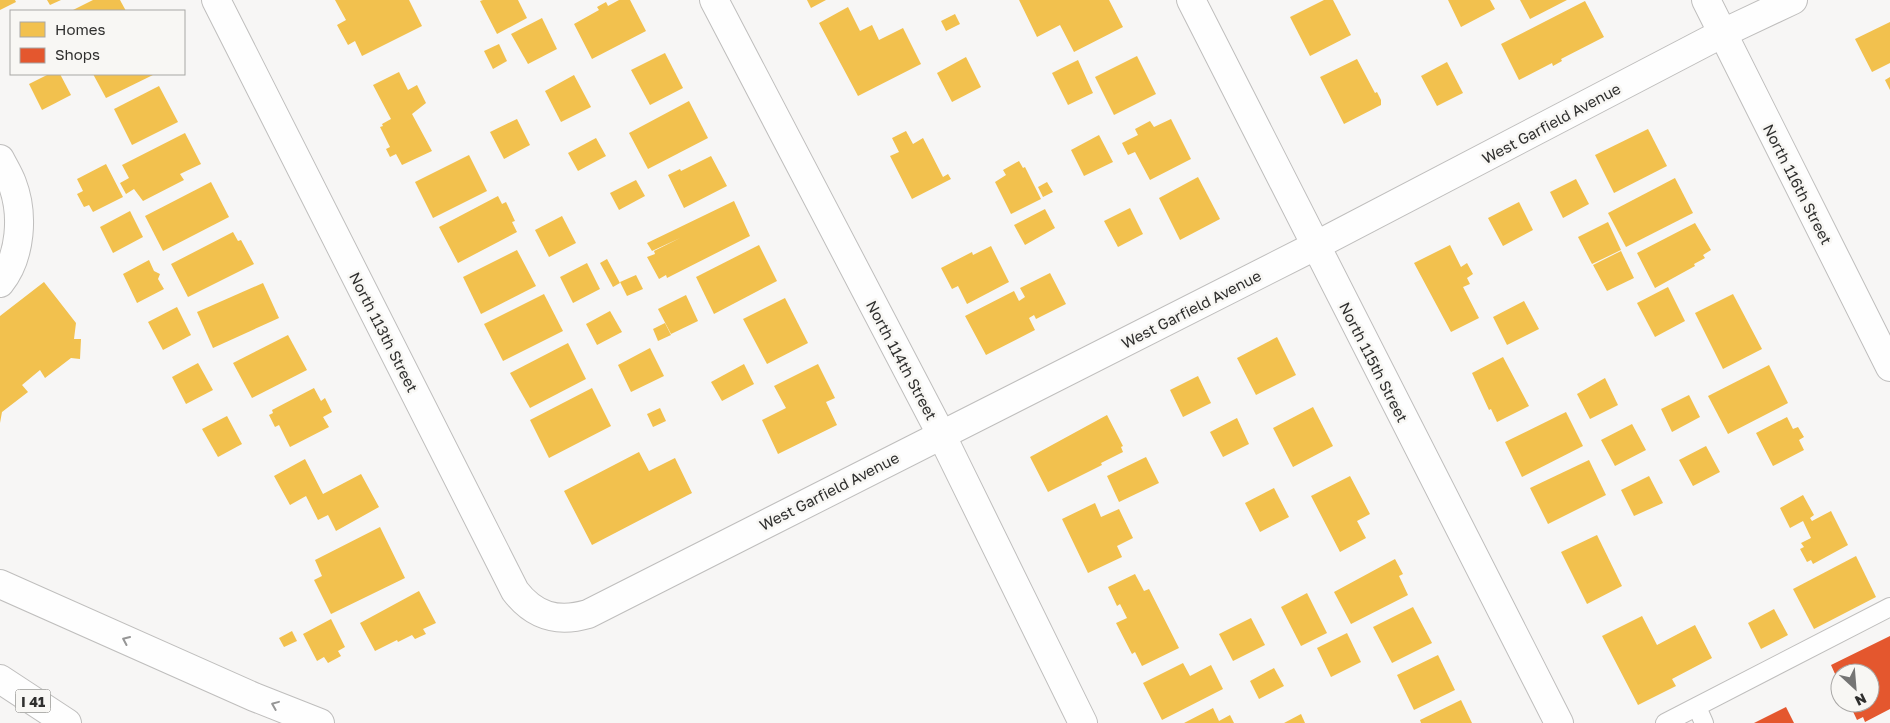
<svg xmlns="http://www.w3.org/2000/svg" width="1890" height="723" font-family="'Golos Text',sans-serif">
<rect width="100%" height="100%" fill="#f7f6f5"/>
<g fill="#f2c14e">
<polygon points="0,0 15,0 16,2 0,10"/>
<polygon points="47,0 61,0 50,5"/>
<polygon points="93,0 120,0 126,11 71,11"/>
<polygon points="335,0 409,0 422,26 362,56 355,41 348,45 337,25 346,20"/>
<polygon points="483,0 518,0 527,18 497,34 480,1"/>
<polygon points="619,0 630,0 646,31 592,59 574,24 599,10 597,7 606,2 608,6"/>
<polygon points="807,0 826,0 811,8"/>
<polygon points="1019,0 1109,0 1123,27 1074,52 1060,25 1037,37"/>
<polygon points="1324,0 1333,0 1351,35 1310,56 1290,17"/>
<polygon points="1448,0 1490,0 1495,9 1461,27"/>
<polygon points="1520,0 1567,0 1530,19"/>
<polygon points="1585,1 1604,37 1561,59 1562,61 1553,66 1552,63 1519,80 1501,44"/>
<polygon points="848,7 860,31 872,25 879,40 903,28 921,64 858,96 819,23"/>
<polygon points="955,14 960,24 946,31 941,21"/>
<polygon points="542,18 557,49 528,64 511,34"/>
<polygon points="1890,22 1890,63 1872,72 1855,39"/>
<polygon points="499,44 507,61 493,69 484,51"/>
<polygon points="665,53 683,88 650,105 631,70"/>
<polygon points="1137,56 1156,94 1114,115 1095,77"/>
<polygon points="966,57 981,87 952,102 937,73"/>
<polygon points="1357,59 1375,93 1377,92 1381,100 1381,105 1344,124 1320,77"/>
<polygon points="1078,60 1093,93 1068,105 1052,73"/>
<polygon points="1447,62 1463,93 1437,106 1421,76"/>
<polygon points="399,72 408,90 417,85 426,103 412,114 432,151 402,165 396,154 390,157 386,149 390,147 380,127 383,126 382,124 391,119 373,85"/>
<polygon points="49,74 60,74 71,95 42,110 29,84"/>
<polygon points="93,74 155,74 106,98"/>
<polygon points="574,75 591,107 561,122 545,91"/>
<polygon points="1890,77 1890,90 1885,80"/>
<polygon points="159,86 178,122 132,145 114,109"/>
<polygon points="689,101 708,138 648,169 629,133"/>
<polygon points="517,119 530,145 504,159 490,132"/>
<polygon points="1171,119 1191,159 1150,180 1135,152 1128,155 1122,143 1138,135 1135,129 1150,121 1154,127"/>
<polygon points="1648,129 1667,166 1614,193 1595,155"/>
<polygon points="906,131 913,144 923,138 943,177 948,174 951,179 912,199 890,156 899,152 892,138"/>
<polygon points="185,133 201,164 180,174 184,180 143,201 134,189 126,194 120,183 129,178 122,165"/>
<polygon points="1099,135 1113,162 1084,176 1071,150"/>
<polygon points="596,138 606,156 578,171 568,153"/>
<polygon points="469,155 487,191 433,218 415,182"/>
<polygon points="711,156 727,186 684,208 668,175 680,169 681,171"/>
<polygon points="1019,161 1023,168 1025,167 1041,199 1011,214 995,182 1006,175 1003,170"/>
<polygon points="106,164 123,197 93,212 89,205 84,207 77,194 83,191 77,179"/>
<polygon points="1198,177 1220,219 1180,240 1159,198"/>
<polygon points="1675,178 1693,213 1626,247 1608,213"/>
<polygon points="1576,179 1589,204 1563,218 1550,192"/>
<polygon points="636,180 645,196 619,210 610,193"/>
<polygon points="211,182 229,217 163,251 145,216"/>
<polygon points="1047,182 1053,192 1043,197 1038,187"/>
<polygon points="498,196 502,204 506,202 515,221 512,222 517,232 458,263 439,227"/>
<polygon points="734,201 750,236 667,278 666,275 659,279 647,257 655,254 654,251 680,238 652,251 647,243"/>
<polygon points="1519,202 1533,230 1503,246 1488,218"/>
<polygon points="1130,208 1143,234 1118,247 1104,221"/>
<polygon points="1045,209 1055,228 1025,245 1014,225"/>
<polygon points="130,211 143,237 113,253 100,227"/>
<polygon points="562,216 576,243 549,257 535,230"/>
<polygon points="1608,222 1621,250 1592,264 1578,237"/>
<polygon points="1695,223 1711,250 1703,255 1705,258 1694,264 1695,266 1655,288 1637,253"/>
<polygon points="233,232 238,241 241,240 254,264 188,297 171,264"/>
<polygon points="759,245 777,281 714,314 696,277"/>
<polygon points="1450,245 1461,267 1467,263 1473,274 1467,278 1470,284 1463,287 1479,318 1451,332 1414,263"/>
<polygon points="991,246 1009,282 967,304 958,286 952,289 941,268 972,252 973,255"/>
<polygon points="517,250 536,286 481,314 463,277"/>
<polygon points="1621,251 1634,278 1607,291 1593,265"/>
<polygon points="607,259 620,283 613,287 600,263"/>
<polygon points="149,260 154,271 160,274 158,279 164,289 137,303 123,274"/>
<polygon points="587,263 600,289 573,303 560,277"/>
<polygon points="1050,273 1066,304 1036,319 1034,315 1029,318 1035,330 986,355 965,316 1014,291 1019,301 1025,297 1020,288"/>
<polygon points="636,275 643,289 627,296 620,282"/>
<polygon points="44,282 76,323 74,339 81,339 80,359 71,358 45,378 40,370 22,385 28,392 2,412 0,423 0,316"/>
<polygon points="263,283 279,318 213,348 197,312"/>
<polygon points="1668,287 1685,321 1655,337 1637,303"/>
<polygon points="544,294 563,331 503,361 484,324"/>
<polygon points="1733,294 1762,349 1723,369 1695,313"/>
<polygon points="686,295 698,321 671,334 658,309"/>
<polygon points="785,298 808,343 767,364 743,319"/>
<polygon points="1524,301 1539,329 1507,345 1493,317"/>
<polygon points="177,307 191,335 163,350 148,322"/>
<polygon points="610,311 622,332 597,345 586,324"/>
<polygon points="665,323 671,335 658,341 653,329"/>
<polygon points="288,335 307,370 252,398 233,363"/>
<polygon points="1277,337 1296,375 1256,395 1237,358"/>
<polygon points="568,343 586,379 530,408 510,373"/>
<polygon points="650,348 664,376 631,392 618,365"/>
<polygon points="1503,357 1529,406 1497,422 1491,409 1489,410 1472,373"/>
<polygon points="198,363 213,390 186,404 172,377"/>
<polygon points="744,364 754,384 722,401 711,382"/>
<polygon points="818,364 835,398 826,402 837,425 778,454 762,420 786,408 774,386"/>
<polygon points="1769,365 1788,403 1728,434 1708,396"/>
<polygon points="1198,376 1211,403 1183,417 1170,390"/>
<polygon points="1605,378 1618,405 1590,419 1577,394"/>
<polygon points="314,388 321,401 325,398 332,412 323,417 329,427 290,447 279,425 275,427 269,415 273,413 272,410"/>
<polygon points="592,388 611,426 549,458 530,420"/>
<polygon points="1689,395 1700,417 1672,432 1661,409"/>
<polygon points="1313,407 1333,446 1293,467 1273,428"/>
<polygon points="660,408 666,421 653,427 647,414"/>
<polygon points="1566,412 1583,446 1522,477 1505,442"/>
<polygon points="1107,415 1123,446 1121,447 1123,452 1101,463 1102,465 1048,492 1030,457"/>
<polygon points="227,416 242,444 218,457 202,429"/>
<polygon points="1787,417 1793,429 1798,427 1804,437 1799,440 1804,450 1773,466 1756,433"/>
<polygon points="1237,418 1249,444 1223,457 1210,432"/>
<polygon points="1632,424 1646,450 1615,466 1601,440"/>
<polygon points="1706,446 1720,472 1693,486 1679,460"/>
<polygon points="639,452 649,471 675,458 692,493 592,545 564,491"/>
<polygon points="1146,457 1159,483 1119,502 1107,476"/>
<polygon points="305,459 323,494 361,474 379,507 336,531 328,515 318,520 306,496 290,505 274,476"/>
<polygon points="1589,460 1606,495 1548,524 1530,488"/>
<polygon points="1350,476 1370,514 1357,521 1366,538 1340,552 1311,496"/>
<polygon points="1649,476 1663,503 1634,516 1621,490"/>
<polygon points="1274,488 1289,517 1260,532 1245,503"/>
<polygon points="1803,495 1814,515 1810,518 1812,521 1831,511 1848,545 1813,564 1811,560 1807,562 1800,549 1804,547 1801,543 1811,538 1803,521 1790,528 1780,508"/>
<polygon points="1095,503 1101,517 1119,509 1133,538 1117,546 1122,557 1088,573 1062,519"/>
<polygon points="380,527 405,578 331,614 314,580 322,576 315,560"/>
<polygon points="1597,535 1622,586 1587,604 1561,552"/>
<polygon points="1856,556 1876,597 1814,629 1793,589"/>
<polygon points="1395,559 1403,574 1399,576 1408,595 1351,624 1334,592"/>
<polygon points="1135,574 1144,591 1149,589 1179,648 1142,666 1135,652 1132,654 1116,623 1127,618 1120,604 1117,606 1108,587"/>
<polygon points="419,591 436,623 423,629 426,634 415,639 412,635 398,642 397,640 375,651 360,623"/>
<polygon points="1307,593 1327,633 1301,646 1281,607"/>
<polygon points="1413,607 1432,643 1392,663 1373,627"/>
<polygon points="1774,609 1788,635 1761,649 1748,623"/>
<polygon points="1642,616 1657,645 1695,625 1712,658 1672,679 1676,686 1638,705 1602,636"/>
<polygon points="1251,618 1265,645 1233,661 1219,634"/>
<polygon points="331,619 345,647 338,651 341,656 328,663 324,657 317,661 303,634"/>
<polygon points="292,631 297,641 284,647 279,638"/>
<polygon points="1347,633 1361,662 1331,677 1317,648"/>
<polygon points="1438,655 1455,690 1414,710 1397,675"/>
<polygon points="1183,663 1190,676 1211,665 1223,689 1162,720 1143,683"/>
<polygon points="1274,668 1284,686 1259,699 1250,681"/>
<polygon points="1461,700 1472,723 1421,723 1420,720"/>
<polygon points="1213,708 1219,721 1230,715 1234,723 1184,723"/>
<polygon points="1301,714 1305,723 1284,723"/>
</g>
<g fill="#e4572e">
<polygon points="1890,636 1890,709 1865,722 1863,717 1857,720 1849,703 1870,703 1870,673 1840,673 1840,685 1831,665"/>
<polygon points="1786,707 1794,723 1754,723"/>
</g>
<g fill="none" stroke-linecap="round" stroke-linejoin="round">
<g stroke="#bfbebd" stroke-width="20">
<g id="service">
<polyline points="1697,707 1704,723"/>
<polyline points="1665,723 1890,607"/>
</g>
</g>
<g stroke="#bfbebd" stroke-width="30">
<g id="minor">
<path d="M 216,0 L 515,591 C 534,616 557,623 588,614 L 1315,246 L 1723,33 L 1793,0"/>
<polyline points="714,0 941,434 1083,723"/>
<polyline points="1191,0 1559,723"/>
<polyline points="1706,0 1890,367"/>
<path d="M 0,159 C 4,167 9,175 12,183 C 24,214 21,257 0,283"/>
</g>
</g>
<g stroke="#bfbebd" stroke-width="30">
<g id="motorway">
<polyline points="0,584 254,697 320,723"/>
<polyline points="0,679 67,723"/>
</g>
</g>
<use href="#service" stroke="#fefefe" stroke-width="18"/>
<use href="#minor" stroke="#fefefe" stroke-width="28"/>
<use href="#motorway" stroke="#fefefe" stroke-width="28"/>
</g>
<defs><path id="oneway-chevron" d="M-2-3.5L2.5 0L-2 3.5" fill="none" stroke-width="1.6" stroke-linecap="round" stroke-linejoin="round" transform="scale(1.25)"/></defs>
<g stroke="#969696">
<use href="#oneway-chevron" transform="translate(126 640) rotate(-156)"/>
<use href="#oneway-chevron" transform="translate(275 705) rotate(-158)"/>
</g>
<g text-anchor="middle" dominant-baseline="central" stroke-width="5" stroke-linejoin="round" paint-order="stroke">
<rect fill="#f8f7f4" stroke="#6b6b69" stroke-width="1" x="15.5" y="689.5" width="35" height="23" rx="4"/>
<g font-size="14" font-weight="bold" fill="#2f2f2e">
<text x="33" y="701">I 41</text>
</g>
<g font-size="15" fill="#2f2f2e" stroke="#f8f7f4">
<text transform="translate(1551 123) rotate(-28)">West Garfield Avenue</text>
<text transform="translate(1798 184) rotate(63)">North 116th Street</text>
<text transform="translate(1191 309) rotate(-27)">West Garfield Avenue</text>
<text transform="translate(384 332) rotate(63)">North 113th Street</text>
<text transform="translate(902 360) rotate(62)">North 114th Street</text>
<text transform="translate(1374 362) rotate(63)">North 115th Street</text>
<text transform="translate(829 491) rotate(-27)">West Garfield Avenue</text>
</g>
</g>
<rect x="10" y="10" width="175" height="65" fill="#f8f7f4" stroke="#a8a7a5"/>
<rect x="20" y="22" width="25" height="15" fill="#f2c14e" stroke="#a8a7a5"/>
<text x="55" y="35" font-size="15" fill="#2f2f2e">Homes</text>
<rect x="20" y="48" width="25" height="15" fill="#e4572e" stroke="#a8a7a5"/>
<text x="55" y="60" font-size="15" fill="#2f2f2e">Shops</text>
<g transform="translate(1855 688) rotate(154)"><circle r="24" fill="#f8f7f4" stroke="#a8a7a5"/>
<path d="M0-4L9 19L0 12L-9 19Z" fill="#757574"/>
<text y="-8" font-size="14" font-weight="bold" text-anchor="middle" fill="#2f2f2e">N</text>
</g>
</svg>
